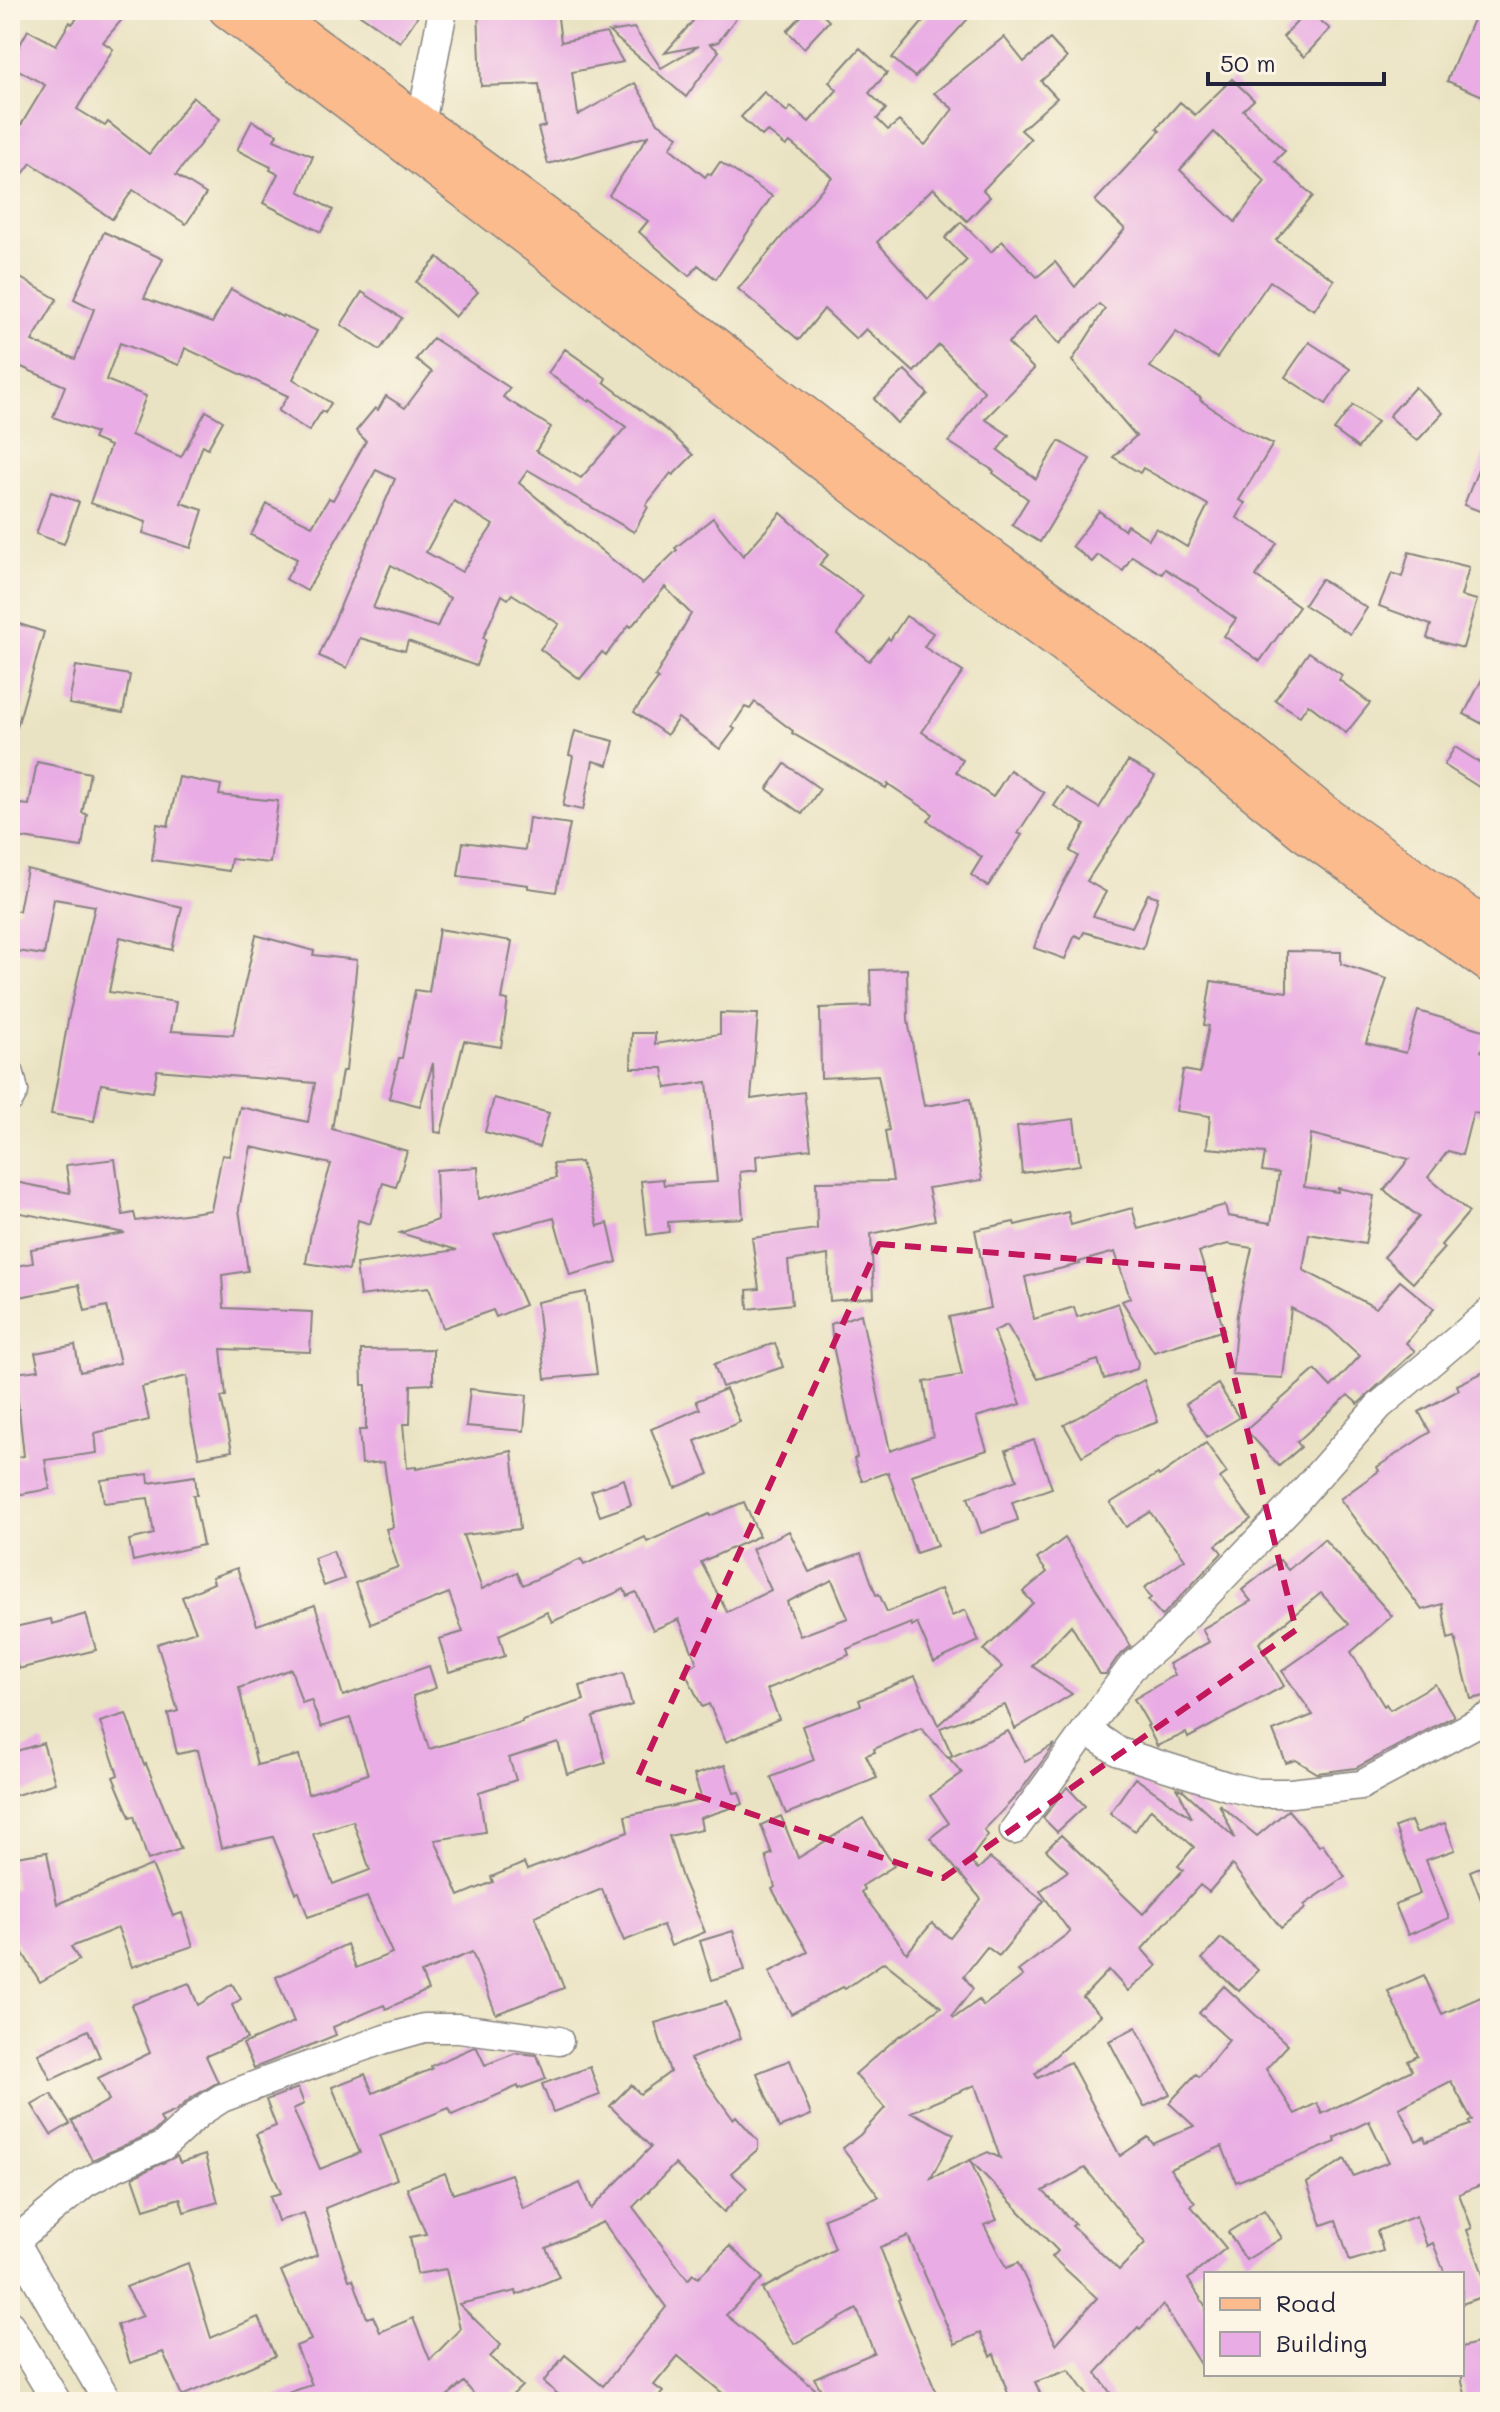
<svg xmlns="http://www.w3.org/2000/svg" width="1500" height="2412" font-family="Mali,sans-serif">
<rect width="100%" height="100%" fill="#fcf5e5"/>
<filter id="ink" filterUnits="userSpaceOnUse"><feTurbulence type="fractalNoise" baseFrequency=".0125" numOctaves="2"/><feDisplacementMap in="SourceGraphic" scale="16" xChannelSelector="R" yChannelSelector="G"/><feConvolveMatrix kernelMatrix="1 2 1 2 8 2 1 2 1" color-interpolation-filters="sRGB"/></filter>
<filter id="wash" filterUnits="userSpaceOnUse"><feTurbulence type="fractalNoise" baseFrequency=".006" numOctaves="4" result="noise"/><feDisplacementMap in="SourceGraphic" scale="32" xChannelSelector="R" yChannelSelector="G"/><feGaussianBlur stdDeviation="1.8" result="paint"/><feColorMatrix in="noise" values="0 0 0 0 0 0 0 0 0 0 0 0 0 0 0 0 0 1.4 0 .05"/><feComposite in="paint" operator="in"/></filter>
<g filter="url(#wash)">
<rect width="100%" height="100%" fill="#eae3c3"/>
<g id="blocks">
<g fill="#e9ace4" fill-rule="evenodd">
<polygon points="84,10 130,10 103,42 113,49 77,109 105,126 108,122 149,154 193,97 220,119 176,175 206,194 186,224 133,190 112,219 31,163 23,174 10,166 10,125 18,130 45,85 10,65 10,63 28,30 56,45 70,22 72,24"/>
<polygon points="353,10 422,10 400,42"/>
<polygon points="478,10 557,10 561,42 606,33 623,62 572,72 578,115 635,83 658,123 678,136 670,148 705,177 708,173 711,175 720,162 772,196 716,279 698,265 689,276 639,232 648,221 609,195 648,136 548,164 538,128 545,126 539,84 481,86"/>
<polygon points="677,10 742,10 718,42 710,44 719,51 686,97 609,32 634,28 661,68 699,46 665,53 693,21"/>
<polygon points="807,10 818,10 829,21 804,48 787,31"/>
<polygon points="933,10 976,10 915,77 892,58"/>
<polygon points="1308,10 1330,29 1304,57 1283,37"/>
<polygon points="1477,10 1490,10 1490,99 1447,81"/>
<path d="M 1004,37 L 1024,62 L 1050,39 L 1067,58 L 1041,81 L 1057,98 L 1021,130 L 1031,139 L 983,190 L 990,197 L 967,221 L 933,188 L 877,242 L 928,299 L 967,260 L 945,238 L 961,222 L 991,252 L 1002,241 L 1037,277 L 1055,262 L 1075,287 L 1125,229 L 1095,201 L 1160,131 L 1157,128 L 1180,102 L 1195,115 L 1232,79 L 1254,100 L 1243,110 L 1285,151 L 1275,161 L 1313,196 L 1276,240 L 1334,280 L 1314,310 L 1270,281 L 1217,358 L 1176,332 L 1150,367 L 1201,398 L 1200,400 L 1244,430 L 1273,444 L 1239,500 L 1245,503 L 1237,518 L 1277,543 L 1256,576 L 1299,607 L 1260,661 L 1224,636 L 1236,619 L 1198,591 L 1199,590 L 1165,569 L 1162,574 L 1132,556 L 1123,571 L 1098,555 L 1092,562 L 1072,546 L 1099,511 L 1124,530 L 1127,525 L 1149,539 L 1156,528 L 1187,547 L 1208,505 L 1143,468 L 1140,473 L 1113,457 L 1136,436 L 1072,361 L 1105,309 L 1099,304 L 1059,344 L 1035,316 L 1008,343 L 1034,369 L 985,419 L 1009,435 L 998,450 L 1036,479 L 1059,441 L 1090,459 L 1040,542 L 1012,525 L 1028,499 L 993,473 L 994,471 L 949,442 L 984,391 L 939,345 L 914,372 L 866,329 L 856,339 L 824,309 L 799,340 L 738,289 L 832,177 L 790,142 L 786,146 L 767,131 L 762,136 L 741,117 L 764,92 L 787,112 L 791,107 L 809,122 L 837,90 L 829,82 L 860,48 L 887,73 L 869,93 L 886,109 L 877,119 L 888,130 L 899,121 L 925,145 L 953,109 L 934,93 ZM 1214,132 L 1265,181 L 1235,222 L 1180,170 Z"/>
<polygon points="252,121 277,134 274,140 313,156 299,191 333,210 321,232 263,203 278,174 270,170 271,167 237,150"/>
<polygon points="104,232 163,259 144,298 212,323 231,289 282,317 283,315 317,331 293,379 331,403 325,413 322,411 309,431 278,411 288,396 185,348 179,365 120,343 106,380 146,396 131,435 181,457 206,411 223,421 208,448 203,445 181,503 203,510 191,548 143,533 146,522 90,503 110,446 93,439 96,433 53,417 65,386 10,362 10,272 57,299 32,341 75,359 94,309 74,299"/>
<polygon points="438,257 478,292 455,317 416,282"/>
<polygon points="362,292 402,318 380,350 341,325"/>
<path d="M 433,338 L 510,388 L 503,397 L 551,427 L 536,451 L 581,478 L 626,427 L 590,400 L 589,402 L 548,373 L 565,349 L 606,378 L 604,382 L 667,430 L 693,455 L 673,475 L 671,473 L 646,505 L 648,507 L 634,532 L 528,470 L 519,483 L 642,584 L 677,550 L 675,548 L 713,518 L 743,556 L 781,513 L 828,555 L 819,565 L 863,596 L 837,634 L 869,661 L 888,638 L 890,640 L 906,616 L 933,633 L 924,647 L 963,672 L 922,732 L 963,760 L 956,772 L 993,797 L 1010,770 L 1044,793 L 1018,833 L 1022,835 L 988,886 L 971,875 L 982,857 L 928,821 L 933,814 L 888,784 L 886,788 L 792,733 L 793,731 L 755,702 L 750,709 L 745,707 L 732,727 L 735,729 L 720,749 L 678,718 L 667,735 L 634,712 L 658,679 L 655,677 L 691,614 L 665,587 L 631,627 L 629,625 L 606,655 L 602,652 L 580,679 L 540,649 L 559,624 L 512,594 L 508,599 L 502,595 L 483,638 L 486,639 L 476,666 L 408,641 L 405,651 L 360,638 L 347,668 L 319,656 L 395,479 L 376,470 L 307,591 L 286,579 L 297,559 L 251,535 L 267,504 L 312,526 L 329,498 L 333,500 L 366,441 L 356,431 L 375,408 L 378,410 L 386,396 L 405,408 L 432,372 L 416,359 ZM 454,501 L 493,525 L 462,572 L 426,552 ZM 391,565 L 450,598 L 437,627 L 373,608 Z"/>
<polygon points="1309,342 1350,369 1326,404 1285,377"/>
<polygon points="905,370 928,394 897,423 874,399"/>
<polygon points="1415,387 1443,413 1417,441 1389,416"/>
<polygon points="1353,405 1377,422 1358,448 1334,430"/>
<polygon points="1489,442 1490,442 1490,515 1464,505"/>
<polygon points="51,492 79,502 64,544 36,534"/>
<polygon points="1409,552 1469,567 1461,596 1477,600 1463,648 1427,638 1431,625 1379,606 1392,573 1402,577"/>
<polygon points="1321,579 1367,608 1350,634 1304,605"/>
<polygon points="10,621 44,632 15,734 10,734"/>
<polygon points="1309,652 1342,675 1339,680 1370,703 1346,733 1308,704 1300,716 1275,700"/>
<polygon points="1490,664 1490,728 1464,714"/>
<polygon points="76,666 130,675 123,713 69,704"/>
<polygon points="575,731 614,741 608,765 593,761 583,810 563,806 573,756 569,755"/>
<polygon points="1455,747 1490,769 1490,794 1444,765"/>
<polygon points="1128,761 1155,776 1087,881 1106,892 1093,916 1132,927 1148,894 1158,897 1143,949 1084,932 1081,938 1075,935 1065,959 1034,948 1044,919 1078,856 1070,851 1085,825 1054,806 1066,788 1099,808"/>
<polygon points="37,762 90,773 82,813 87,814 82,847 16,837 20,804 29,805"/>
<polygon points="785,764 820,789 802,814 767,789"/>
<polygon points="179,777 221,785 219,795 278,801 270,863 231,859 229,871 152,860 157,824 168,826"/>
<polygon points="529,818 570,824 556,892 528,888 528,885 458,876 463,842 525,850"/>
<polygon points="27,869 182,907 172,950 120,937 109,992 176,1002 171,1031 233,1035 256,935 314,951 313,955 357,960 346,1071 342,1071 332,1129 407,1151 396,1187 383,1183 370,1224 358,1220 349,1270 306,1263 311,1232 331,1164 251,1147 239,1209 248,1271 222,1275 224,1308 312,1312 310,1352 221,1349 226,1396 221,1397 232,1451 199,1457 190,1416 187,1376 142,1387 149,1420 95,1433 97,1453 45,1460 50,1489 10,1496 10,1458 24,1456 15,1373 39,1370 35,1353 75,1345 80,1372 120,1363 107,1306 85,1311 79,1285 10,1299 10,1267 33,1263 31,1249 125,1233 10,1211 10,1181 70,1193 66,1165 115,1159 123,1215 134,1213 136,1221 211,1210 222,1155 229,1156 240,1107 308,1122 315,1083 157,1070 153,1092 101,1084 94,1121 51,1114 69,1015 95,906 54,899 44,955 10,950 10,910 19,911"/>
<polygon points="439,929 512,941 502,999 508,1000 501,1047 464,1041 441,1133 435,1132 433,1063 420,1106 389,1098 399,1058 402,1058 415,990 429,992"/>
<polygon points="1287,951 1341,952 1341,964 1387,979 1366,1043 1406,1053 1418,1011 1487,1031 1481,1051 1490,1056 1490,1118 1473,1112 1462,1155 1448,1151 1428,1177 1469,1212 1441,1245 1444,1248 1413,1283 1384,1257 1419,1217 1384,1190 1409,1159 1311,1134 1304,1187 1338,1192 1338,1188 1374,1196 1365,1244 1309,1234 1303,1270 1376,1308 1400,1281 1434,1309 1406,1343 1415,1351 1358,1404 1348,1395 1297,1442 1301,1447 1279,1466 1246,1430 1315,1370 1331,1387 1360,1356 1328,1327 1291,1308 1283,1378 1232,1375 1237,1315 1252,1248 1228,1244 1199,1252 1224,1330 1154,1352 1122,1301 1130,1298 1115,1252 1079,1262 1080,1264 1025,1277 1034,1319 1074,1307 1077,1317 1118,1303 1138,1363 1137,1369 1104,1379 1098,1360 1038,1379 1007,1325 994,1331 1021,1404 976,1417 987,1450 912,1475 937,1546 916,1553 888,1472 862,1481 854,1459 857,1457 833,1346 831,1324 861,1314 890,1451 933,1436 924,1382 962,1375 949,1317 991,1308 975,1230 1014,1222 1015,1225 1068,1212 1071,1225 1132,1208 1138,1229 1225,1205 1228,1216 1271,1223 1279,1173 1262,1171 1265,1153 1207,1148 1210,1116 1176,1111 1183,1070 1200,1073 1209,1026 1204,1025 1211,981 1287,992"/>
<polygon points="907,969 908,1021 924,1106 970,1099 982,1180 928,1188 935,1220 871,1234 874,1297 830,1301 828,1255 788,1261 792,1304 748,1309 747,1290 759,1289 752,1238 817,1229 816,1182 893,1181 885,1131 889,1130 878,1075 821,1078 820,1008 871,1006 870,970"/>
<polygon points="720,1013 758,1014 751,1099 804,1092 811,1149 756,1156 757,1170 740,1172 743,1218 668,1222 669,1232 647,1235 641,1181 663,1179 664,1185 717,1182 707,1082 666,1088 663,1068 631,1068 632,1033 655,1033 655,1044 720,1034"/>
<polygon points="494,1098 549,1113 539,1147 485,1132"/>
<polygon points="1074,1119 1080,1165 1022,1173 1017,1126"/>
<polygon points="581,1162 598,1226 608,1223 617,1262 570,1275 554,1218 494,1234 525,1305 496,1317 493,1310 443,1328 429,1287 360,1296 356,1264 457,1250 400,1233 438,1220 436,1170 478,1167 479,1199 556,1178 553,1164"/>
<polygon points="586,1292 597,1374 545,1379 537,1302"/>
<polygon points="775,1343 783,1367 722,1387 714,1364"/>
<path d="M 433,1349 L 433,1384 L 411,1385 L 410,1424 L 403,1424 L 407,1468 L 416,1467 L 416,1469 L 512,1451 L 520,1529 L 463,1535 L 482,1589 L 517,1572 L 523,1585 L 581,1559 L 584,1565 L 645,1537 L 647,1542 L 709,1514 L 710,1516 L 744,1502 L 759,1536 L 701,1562 L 727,1612 L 771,1590 L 752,1549 L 789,1531 L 809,1572 L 861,1553 L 876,1595 L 879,1594 L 887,1612 L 941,1589 L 952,1616 L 965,1610 L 979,1641 L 934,1662 L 917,1623 L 912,1626 L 911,1623 L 847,1649 L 849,1655 L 767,1689 L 779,1719 L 726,1742 L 709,1704 L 702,1707 L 684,1670 L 697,1663 L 679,1619 L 653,1630 L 636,1592 L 627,1596 L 624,1589 L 552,1622 L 547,1612 L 499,1635 L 505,1656 L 449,1672 L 439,1639 L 463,1632 L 449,1593 L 371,1624 L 355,1583 L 398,1567 L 386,1529 L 393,1527 L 384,1462 L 362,1464 L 359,1430 L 366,1430 L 366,1385 L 362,1385 L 361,1350 ZM 832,1580 L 848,1618 L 800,1636 L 787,1602 Z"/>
<polygon points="1490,1369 1490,1695 1471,1699 1455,1637 1448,1639 1442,1604 1422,1610 1340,1499 1379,1471 1377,1467 1430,1432 1419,1412 1459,1390 1457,1385"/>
<polygon points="1144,1380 1158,1422 1117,1436 1082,1456 1064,1425"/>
<polygon points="1218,1384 1239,1418 1207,1437 1186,1404"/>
<polygon points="470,1389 527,1395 524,1431 466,1426"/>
<polygon points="726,1389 740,1422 695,1441 709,1474 675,1488 651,1429 700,1409 696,1401"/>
<polygon points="1034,1440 1052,1488 1012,1502 1018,1520 981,1533 968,1497 1017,1480 1006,1450"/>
<polygon points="1206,1443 1227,1473 1220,1478 1251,1519 1216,1545 1222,1553 1162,1616 1148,1600 1151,1598 1144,1588 1185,1559 1150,1512 1126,1527 1110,1503 1158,1474 1159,1476"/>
<polygon points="148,1474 149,1483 195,1476 197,1495 193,1495 203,1545 133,1561 129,1540 154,1534 148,1498 104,1503 101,1480"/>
<polygon points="624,1479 631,1505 600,1516 591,1491"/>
<polygon points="1065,1538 1131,1646 1117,1658 1106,1674 1100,1674 1071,1625 1032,1666 1072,1694 1015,1729 1005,1705 940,1728 952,1755 948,1758 921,1728 874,1749 875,1752 866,1755 877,1778 786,1814 771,1777 814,1760 802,1726 861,1705 859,1700 915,1676 938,1725 1002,1667 984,1650 1033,1603 1023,1592 1047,1572 1037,1559"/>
<polygon points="1324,1539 1392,1616 1351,1652 1384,1706 1386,1704 1390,1710 1435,1684 1454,1716 1356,1768 1317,1773 1296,1760 1286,1763 1273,1731 1313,1715 1282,1671 1349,1624 1321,1593 1259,1643 1284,1686 1188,1738 1186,1733 1157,1746 1147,1726 1149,1725 1134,1699 1175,1675 1169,1664 1209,1642 1202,1629 1251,1601 1242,1590 1280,1560 1288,1570"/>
<polygon points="333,1551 344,1579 324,1586 314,1558"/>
<path d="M 237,1568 L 257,1625 L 315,1605 L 343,1696 L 429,1666 L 436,1688 L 413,1696 L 429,1749 L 522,1722 L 522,1720 L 584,1700 L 580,1686 L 623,1673 L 632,1705 L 593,1717 L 606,1763 L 567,1774 L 558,1742 L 509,1758 L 516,1780 L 479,1792 L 485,1832 L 435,1840 L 459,1896 L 493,1882 L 491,1877 L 524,1863 L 527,1870 L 628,1832 L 625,1816 L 702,1800 L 694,1775 L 725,1765 L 734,1793 L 739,1792 L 743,1804 L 700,1818 L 702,1829 L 669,1836 L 682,1878 L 705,1932 L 671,1946 L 663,1925 L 624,1941 L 602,1889 L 535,1916 L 564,1988 L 496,2014 L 472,1952 L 421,1973 L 428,1990 L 386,2009 L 384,2005 L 333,2027 L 336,2035 L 254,2068 L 243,2044 L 294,2022 L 276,1977 L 347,1944 L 356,1968 L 392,1953 L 367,1897 L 308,1917 L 299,1892 L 296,1893 L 273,1837 L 221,1848 L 198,1750 L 177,1754 L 168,1714 L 178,1711 L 157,1644 L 196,1631 L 182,1597 L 214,1583 L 212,1577 ZM 291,1669 L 302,1703 L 311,1700 L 321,1727 L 350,1718 L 368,1774 L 308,1794 L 299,1755 L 257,1765 L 239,1688 ZM 353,1821 L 370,1870 L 333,1884 L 313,1834 Z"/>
<polygon points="86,1614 96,1650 18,1669 10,1628 51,1619 52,1624"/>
<polygon points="126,1714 144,1765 146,1764 181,1849 148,1860 134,1816 130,1817 113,1777 118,1775 100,1722"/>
<path d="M 1008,1731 L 1025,1761 L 1055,1744 L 1019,1793 L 984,1830 L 988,1835 L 969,1861 L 978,1869 L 990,1858 L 1044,1901 L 999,1956 L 987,1947 L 964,1976 L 973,1989 L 952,2016 L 954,2018 L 979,2000 L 983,2006 L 1023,1976 L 1018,1971 L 1070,1932 L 1040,1891 L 1068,1871 L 1046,1850 L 1061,1835 L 1143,1914 L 1183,1870 L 1178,1866 L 1194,1847 L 1151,1809 L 1135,1831 L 1110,1813 L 1135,1778 L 1192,1818 L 1177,1788 L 1183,1790 L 1235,1838 L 1219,1804 L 1257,1836 L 1288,1810 L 1319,1846 L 1322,1844 L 1345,1877 L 1304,1905 L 1306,1908 L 1281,1928 L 1232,1865 L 1209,1892 L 1200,1885 L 1142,1949 L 1157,1966 L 1128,1991 L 1109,1970 L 1083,1997 L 1101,2015 L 1035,2074 L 1038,2078 L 1070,2062 L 1120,2156 L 1148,2137 L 1153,2144 L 1194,2126 L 1169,2103 L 1196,2074 L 1199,2077 L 1229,2040 L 1199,2013 L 1224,1986 L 1288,2045 L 1266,2069 L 1295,2114 L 1317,2103 L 1322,2114 L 1412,2070 L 1408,2061 L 1418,2056 L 1388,1991 L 1424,1975 L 1442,2014 L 1490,1993 L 1490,2181 L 1459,2194 L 1472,2228 L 1467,2230 L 1490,2294 L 1462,2304 L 1462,2274 L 1445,2274 L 1433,2243 L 1427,2246 L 1416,2216 L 1377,2231 L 1383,2251 L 1350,2261 L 1336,2220 L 1322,2225 L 1307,2183 L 1345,2159 L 1353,2176 L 1389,2162 L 1369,2121 L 1334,2138 L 1336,2142 L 1236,2182 L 1222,2146 L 1170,2169 L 1195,2203 L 1191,2206 L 1226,2248 L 1188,2279 L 1206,2307 L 1206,2374 L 1163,2305 L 1140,2329 L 1138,2327 L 1096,2373 L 1117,2402 L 1092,2402 L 1069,2370 L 1035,2382 L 1044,2402 L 1011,2402 L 994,2354 L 991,2356 L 980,2333 L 955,2344 L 908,2236 L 880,2247 L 900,2299 L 898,2300 L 940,2402 L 866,2402 L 863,2395 L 847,2402 L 733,2402 L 678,2356 L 654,2385 L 663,2392 L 654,2402 L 568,2402 L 543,2382 L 565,2355 L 603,2386 L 666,2307 L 603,2222 L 546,2248 L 559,2277 L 517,2295 L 516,2291 L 459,2304 L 501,2345 L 490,2357 L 522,2386 L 505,2402 L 480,2402 L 464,2382 L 440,2402 L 272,2402 L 272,2398 L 312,2385 L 296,2346 L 311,2340 L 281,2271 L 317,2255 L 304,2213 L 278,2221 L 270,2196 L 281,2193 L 256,2134 L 276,2126 L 266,2100 L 298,2088 L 304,2104 L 293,2109 L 320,2169 L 360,2153 L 332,2087 L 365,2074 L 373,2093 L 432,2069 L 431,2066 L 474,2047 L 477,2048 L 485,2065 L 516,2053 L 537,2055 L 546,2079 L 519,2089 L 518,2086 L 452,2115 L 449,2108 L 380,2135 L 397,2179 L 325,2208 L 349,2280 L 353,2279 L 367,2318 L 373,2316 L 380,2332 L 413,2318 L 430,2360 L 460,2329 L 446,2269 L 417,2274 L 410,2237 L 426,2234 L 407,2188 L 445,2173 L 453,2194 L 511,2174 L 523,2209 L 580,2183 L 591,2209 L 651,2147 L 610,2106 L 631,2085 L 640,2094 L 670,2072 L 655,2023 L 726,2002 L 741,2038 L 690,2059 L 733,2119 L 736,2116 L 758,2141 L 758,2149 L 731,2173 L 747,2188 L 724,2212 L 675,2164 L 633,2207 L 688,2280 L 693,2274 L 698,2278 L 730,2246 L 763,2278 L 726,2315 L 826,2398 L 814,2378 L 874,2353 L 857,2309 L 794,2344 L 762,2289 L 835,2249 L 824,2218 L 879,2197 L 843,2148 L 860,2135 L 885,2108 L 855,2074 L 900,2035 L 901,2036 L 941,2007 L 884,1962 L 845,1989 L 843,1987 L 791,2014 L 769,1972 L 808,1952 L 772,1889 L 775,1887 L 766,1856 L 772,1854 L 761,1825 L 781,1816 L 798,1858 L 863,1818 L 894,1866 L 862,1886 L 864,1889 L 861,1892 L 907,1953 L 932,1923 L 950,1938 L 981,1899 L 930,1838 L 949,1823 L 930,1796 L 962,1773 L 949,1758 ZM 1451,2081 L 1472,2120 L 1469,2122 L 1470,2125 L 1426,2142 L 1424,2137 L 1416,2141 L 1399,2108 ZM 975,2085 L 1000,2158 L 988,2152 L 970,2160 L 1058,2251 L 1052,2257 L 1097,2298 L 1056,2344 L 1018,2263 L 1006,2268 L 984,2225 L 997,2220 L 970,2160 L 931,2178 L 954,2134 L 911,2112 ZM 1085,2168 L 1145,2243 L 1119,2270 L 1072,2226 L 1075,2224 L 1043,2191 Z"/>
<polygon points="43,1743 55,1783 10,1797 10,1753"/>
<polygon points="1067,1787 1085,1806 1057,1832 1043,1818"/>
<polygon points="1411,1821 1416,1833 1445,1823 1455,1850 1426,1860 1449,1918 1408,1935 1395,1904 1420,1894 1395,1827"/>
<polygon points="47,1852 57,1904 152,1865 173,1916 182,1913 193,1946 132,1967 118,1928 71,1947 79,1960 40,1982 10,1931 10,1890 16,1888 10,1858"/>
<polygon points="1490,1863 1490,1919 1489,1920 1470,1871"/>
<polygon points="733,1931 745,1970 712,1980 700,1941"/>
<polygon points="1221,1938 1258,1970 1239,1991 1202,1959"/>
<polygon points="189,1983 198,2005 232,1984 241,1999 232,2005 247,2039 206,2056 218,2082 191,2098 176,2111 160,2118 163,2123 154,2132 92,2160 72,2121 109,2100 98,2078 150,2053 131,2005"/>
<polygon points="1136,2027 1170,2094 1144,2107 1109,2041"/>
<polygon points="88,2030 100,2057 51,2080 38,2054"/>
<polygon points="790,2060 811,2115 779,2128 757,2073"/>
<polygon points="590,2067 600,2095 553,2112 542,2084"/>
<polygon points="51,2094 70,2124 51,2135 32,2105"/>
<polygon points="205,2155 218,2202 184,2212 180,2198 144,2209 133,2177 177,2156 180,2163"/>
<polygon points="1264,2210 1282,2238 1246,2260 1228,2232"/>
<polygon points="188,2263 211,2338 258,2317 275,2356 182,2396 163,2352 130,2363 117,2325 143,2316 126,2287"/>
<polygon points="1485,2341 1490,2360 1490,2402 1467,2402 1462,2382 1462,2347"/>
</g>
</g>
</g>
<g filter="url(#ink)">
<use href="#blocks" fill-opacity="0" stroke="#86827f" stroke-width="2"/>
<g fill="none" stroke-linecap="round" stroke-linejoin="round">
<g stroke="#86827f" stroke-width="31">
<g id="minor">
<polyline points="421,123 443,10"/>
<polyline points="10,1074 14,1091 10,1098"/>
<polyline points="1086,1730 1119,1752 1227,1786 1257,1793 1291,1793 1361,1785 1490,1716"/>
<polyline points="1014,1830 1131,1668 1159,1644 1290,1507 1379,1406 1490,1312"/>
<polyline points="10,2233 108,2402"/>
<polyline points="10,2245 85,2183 115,2167 163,2146 200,2112 222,2098 283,2075 385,2039 424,2028 459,2028 559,2041"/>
<polyline points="10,2325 57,2402"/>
</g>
</g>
<g stroke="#86827f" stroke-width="37">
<g id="major">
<polyline points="226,10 976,581 1140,702 1305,835 1490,966"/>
<polyline points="269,10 544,213 994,558 1159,678 1323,811 1490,929"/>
</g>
</g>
<use href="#minor" stroke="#fff" stroke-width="28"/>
<use href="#major" stroke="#fbbb8d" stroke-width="34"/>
</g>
</g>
<path fill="none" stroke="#c2185b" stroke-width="6" stroke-dasharray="16 10" stroke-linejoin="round" d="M 879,1244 L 1208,1269 L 1296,1630 L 943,1878 L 638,1776 Z"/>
<rect width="1500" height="2412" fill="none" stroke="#fcf5e5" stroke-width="40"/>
<rect x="1204" y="2272" width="260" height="104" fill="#fcf5e5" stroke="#a5a1a1" stroke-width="2"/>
<rect x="1220" y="2298" width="40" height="12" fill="#fbbb8d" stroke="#a5a1a1" stroke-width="2"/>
<text x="1276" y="2312" font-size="24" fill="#22223b">Road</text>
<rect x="1220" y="2332" width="40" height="24" fill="#e9ace4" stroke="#a5a1a1" stroke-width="2"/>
<text x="1276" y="2352" font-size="24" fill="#22223b">Building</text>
<path d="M1208 72v12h176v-12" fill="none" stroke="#22223b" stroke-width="4"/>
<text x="1220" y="72" font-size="24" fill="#22223b" stroke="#fcf5e5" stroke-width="6" paint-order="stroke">50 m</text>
</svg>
